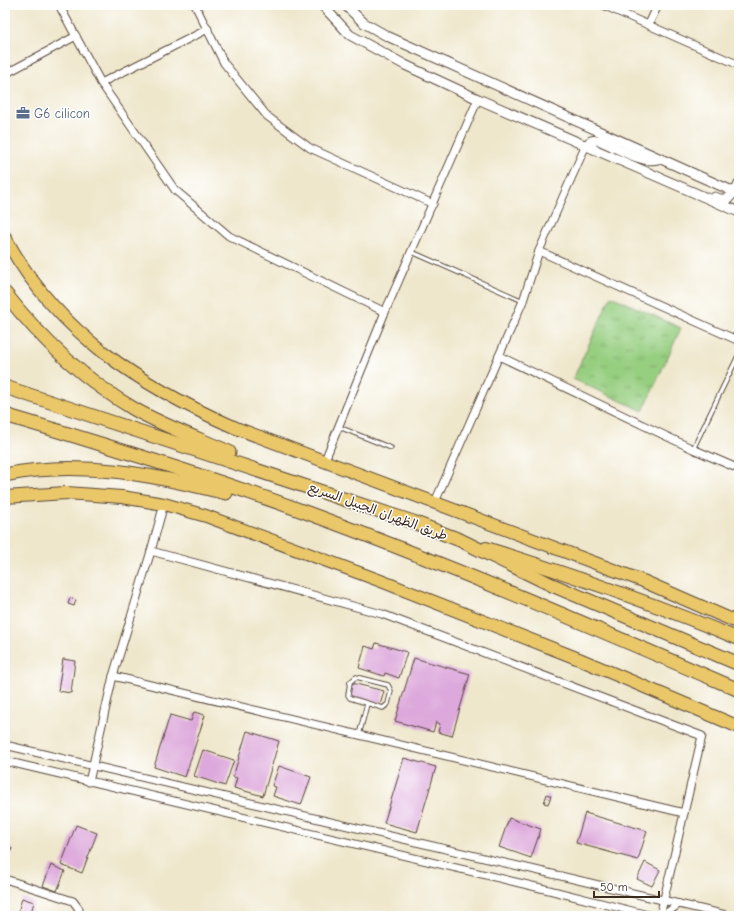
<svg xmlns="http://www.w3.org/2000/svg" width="744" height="921" font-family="'Comic Neue','Playpen Sans Arabic',sans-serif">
<defs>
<pattern id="grass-tufts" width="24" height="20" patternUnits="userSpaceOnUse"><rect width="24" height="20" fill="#97cf81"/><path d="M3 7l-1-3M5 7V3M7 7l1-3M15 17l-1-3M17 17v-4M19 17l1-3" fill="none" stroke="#7ca869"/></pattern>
</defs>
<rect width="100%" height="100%" fill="#fff"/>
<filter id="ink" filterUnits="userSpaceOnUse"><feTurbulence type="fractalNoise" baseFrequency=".025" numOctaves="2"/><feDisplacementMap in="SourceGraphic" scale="8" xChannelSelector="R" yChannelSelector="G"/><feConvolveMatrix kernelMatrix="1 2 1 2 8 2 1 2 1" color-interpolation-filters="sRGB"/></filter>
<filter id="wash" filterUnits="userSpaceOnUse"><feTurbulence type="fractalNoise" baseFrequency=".012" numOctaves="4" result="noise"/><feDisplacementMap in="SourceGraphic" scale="16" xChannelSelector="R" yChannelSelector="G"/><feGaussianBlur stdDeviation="0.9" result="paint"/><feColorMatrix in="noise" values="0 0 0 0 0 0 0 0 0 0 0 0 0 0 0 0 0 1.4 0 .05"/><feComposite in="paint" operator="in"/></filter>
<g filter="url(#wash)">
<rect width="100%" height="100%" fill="#efe7cc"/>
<polygon fill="url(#grass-tufts)" stroke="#697c50" points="611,296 681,328 643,411 573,379"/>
<g id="blocks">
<g fill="#dda8db">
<polygon points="70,598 76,600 74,606 68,604"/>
<polygon points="376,643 407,652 399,678 385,673 384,676 359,668 365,646 374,649"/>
<polygon points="414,658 470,674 452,736 438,732 440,724 436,722 433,732 395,721"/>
<polygon points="63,659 75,661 71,693 58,691"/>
<polygon points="352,683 384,691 380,705 349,697"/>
<polygon points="194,712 205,715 185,777 154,767 170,715 191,721"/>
<polygon points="247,731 279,741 263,796 234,788 237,778 233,777"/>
<polygon points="203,750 234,760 225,786 194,776"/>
<polygon points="404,758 436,767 417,832 384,823"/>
<polygon points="279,766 311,777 301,805 273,796 276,787 272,786"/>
<polygon points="547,794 551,796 548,804 544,803"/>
<polygon points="585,813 647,831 638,860 576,843"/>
<polygon points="509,818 541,829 531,858 499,847"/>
<polygon points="76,825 97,833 82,873 61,865"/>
<polygon points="5,846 12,848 5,871"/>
<polygon points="645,862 660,870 652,886 637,879"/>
<polygon points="51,865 65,871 57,891 43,886"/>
<polygon points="22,898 34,902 30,916 17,916"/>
</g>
</g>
</g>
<g filter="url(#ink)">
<use href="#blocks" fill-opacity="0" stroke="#564638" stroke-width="1"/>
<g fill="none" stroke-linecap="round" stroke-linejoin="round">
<g stroke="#564638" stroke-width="5.5">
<g id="service">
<polyline points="412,252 523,301"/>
<polyline points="339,427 391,448"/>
<polyline points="693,449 739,354"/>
<polygon points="356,677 388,685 391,691 388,704 383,708 350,698 348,695 350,682"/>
<polyline points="359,735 367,704"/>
</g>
</g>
<g stroke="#564638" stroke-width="9">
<g id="minor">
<polyline points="59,5 101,83 175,190 229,236 385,312"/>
<polyline points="195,5 224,63 267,116 310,148 433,204"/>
<polyline points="603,5 739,65"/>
<polyline points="649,24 658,5"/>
<polyline points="5,74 76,36"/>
<polyline points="101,83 208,29"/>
<polyline points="734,192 739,182"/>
<polyline points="539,251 739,341"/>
<polyline points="499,356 693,449 739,469"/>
<polyline points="325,460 385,312 478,99"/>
<polyline points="435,502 523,301 539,251 586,145"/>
<polyline points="151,551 164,504"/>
<polyline points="113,676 684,813"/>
<polyline points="5,745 730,916"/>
<polyline points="5,761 549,890 652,916"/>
<polyline points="89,782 113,676 151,551 382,614 702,736 660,916"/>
<polyline points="5,879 73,901 79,909 77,916"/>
<polyline points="662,916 679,904"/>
</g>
</g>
<g stroke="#564638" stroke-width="11">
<g id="tertiary">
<polyline points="322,5 350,35 405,65 478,99 739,212"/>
<polyline points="345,5 364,23 387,36 739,194"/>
<path d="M 586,145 L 591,141 L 598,140 C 615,146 641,164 658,159"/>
<polyline points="715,197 720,199 728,199 734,192"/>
</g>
</g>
<g stroke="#564638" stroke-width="14">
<g id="primary">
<path d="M 5,237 C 55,332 141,386 236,428 L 643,581 L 739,623"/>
<polyline points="5,497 66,493 122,497 164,504 206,516 381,581 579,659 739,727"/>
<path d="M 486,548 C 572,575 656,604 739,639"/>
</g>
</g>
<g stroke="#564638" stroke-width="15">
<g id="motorway">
<path d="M 5,293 C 41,339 83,379 134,409 C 164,426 197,438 229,452"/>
<polyline points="5,387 413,522 460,540 552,585 739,664"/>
<path d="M 5,415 C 106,445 206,476 305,512 C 452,566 595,628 739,690"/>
<path d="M 5,475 C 79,459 154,475 226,493"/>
</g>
</g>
<use href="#service" stroke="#fff" stroke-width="3.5"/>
<use href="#minor" stroke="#fff" stroke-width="7"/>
<use href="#tertiary" stroke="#fff" stroke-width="9"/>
<use href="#primary" stroke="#eac769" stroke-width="12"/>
<use href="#motorway" stroke="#eac769" stroke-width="13"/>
</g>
</g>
<defs>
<g id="office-bare" transform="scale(1.08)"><path d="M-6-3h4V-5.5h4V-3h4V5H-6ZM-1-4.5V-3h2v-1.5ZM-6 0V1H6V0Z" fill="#5c6f8a" stroke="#fff" stroke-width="2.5" paint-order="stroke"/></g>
</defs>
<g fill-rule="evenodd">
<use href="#office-bare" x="23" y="113"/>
</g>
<g text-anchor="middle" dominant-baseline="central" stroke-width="3" stroke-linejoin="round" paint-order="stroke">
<g font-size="13" fill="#4e5e75" stroke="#fff" text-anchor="start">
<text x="34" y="113">G6 cilicon</text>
</g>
<g font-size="13" fill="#3b2a1e" stroke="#fff">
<text transform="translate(378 511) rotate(20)">طريق الظهران الجبيل السريع</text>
</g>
</g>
<rect width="744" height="921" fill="none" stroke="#fff" stroke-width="20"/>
<path d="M594 891v6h65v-6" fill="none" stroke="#3b2a1e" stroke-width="2"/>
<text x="600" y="891" font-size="12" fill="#3b2a1e" stroke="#ffffff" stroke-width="3" paint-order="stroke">50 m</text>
</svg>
